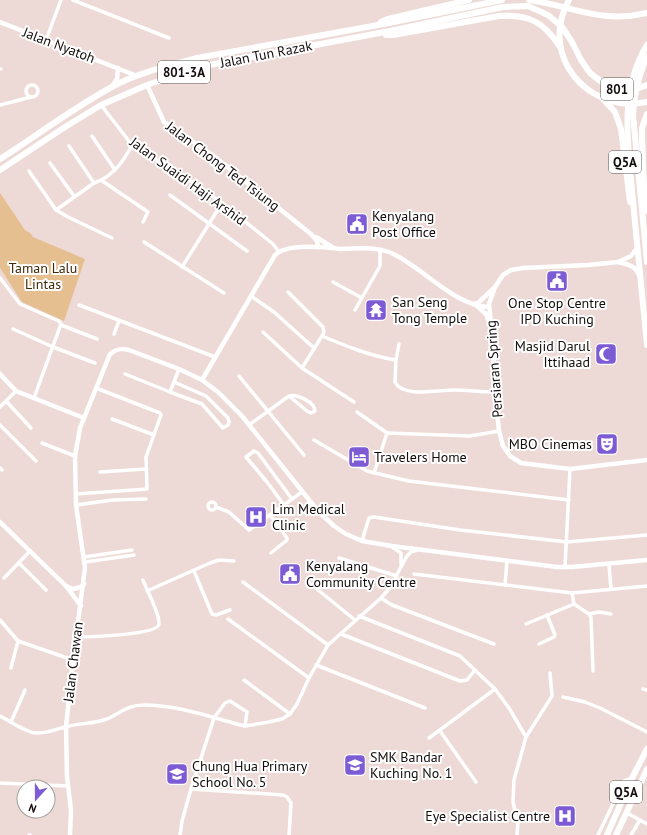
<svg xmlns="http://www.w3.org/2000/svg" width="647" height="835" font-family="'PT Sans',sans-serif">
<rect width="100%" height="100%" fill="#eddad6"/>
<polygon fill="#e6bf90" points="0,193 25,230 30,233 33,237 85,259 64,321 22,302 0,268"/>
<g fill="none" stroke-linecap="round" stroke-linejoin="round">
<g stroke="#fff" stroke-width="3.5">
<polyline points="73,0 169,38"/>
<polyline points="46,40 61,0"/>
<polyline points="0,69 1,69"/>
<circle cx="32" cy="91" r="6"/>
<polyline points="0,105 31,97"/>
<polyline points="101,105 132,145 179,173 222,203 273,244 279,252"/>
<polyline points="92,136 115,170"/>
<polyline points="69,146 94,183"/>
<polyline points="50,163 74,196"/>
<polyline points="29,171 56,210 68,217 112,238"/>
<polyline points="101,180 148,212 143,222"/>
<polyline points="170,195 247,251"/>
<path d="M 56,210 L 94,183 C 113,177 124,161 132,145"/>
<polyline points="144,242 224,293"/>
<polyline points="182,267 222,203"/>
<polyline points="0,278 20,304 59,321 61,324 34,398"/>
<polyline points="333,282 362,298"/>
<polyline points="288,292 323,327 324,332 322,336 302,368"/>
<polyline points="251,296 274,312 314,348"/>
<polyline points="79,305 215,357"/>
<polyline points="355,310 380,266 380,250"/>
<polyline points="61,325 97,339"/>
<polyline points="13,329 53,347 95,363"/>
<polyline points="263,332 302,368 354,402"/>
<polyline points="114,334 119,321"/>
<path d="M 322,336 C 346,346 370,356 396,360"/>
<path d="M 399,344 L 396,360 L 395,382 C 403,398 438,390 454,390 C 467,390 481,392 495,392"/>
<polyline points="125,374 170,392 179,369"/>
<polyline points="239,376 304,455"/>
<polyline points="170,392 202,404 223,428 228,425 229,422 228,418 206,396 174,382"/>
<polyline points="6,401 31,428"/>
<polyline points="0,407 16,391"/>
<polyline points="357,412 387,433"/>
<polyline points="112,419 154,435"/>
<polyline points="0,425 36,461"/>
<path d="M 249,425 L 289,396 C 297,394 315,402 315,411 L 311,413 L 307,411 L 289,396"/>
<polyline points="314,440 367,471 379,474 409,481 569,500"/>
<polyline points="42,443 75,456"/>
<polyline points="0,468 2,470"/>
<polyline points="100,472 146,469"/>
<polyline points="374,473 387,433 470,436 499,431"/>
<polyline points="76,494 147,489 146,457 161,415 160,413 96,388"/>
<circle cx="212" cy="506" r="4"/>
<polyline points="76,505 113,500 146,499"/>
<polyline points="284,505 267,482 246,457 254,451 258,453 292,499"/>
<polyline points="216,507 229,512 249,530 302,492"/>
<polyline points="270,515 287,538 287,540 271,553"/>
<polyline points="362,541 369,518 374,517 460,530 567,542 647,535"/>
<polyline points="392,547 401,553 401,565"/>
<polyline points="84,557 132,550"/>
<polyline points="339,558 397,576"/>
<polyline points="85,562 134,555"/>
<polyline points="19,563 46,590"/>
<polyline points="609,564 611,589"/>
<polyline points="565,567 570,469"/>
<polyline points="194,571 212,614 216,615 230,610"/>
<polyline points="414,574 572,593 647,586"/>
<polyline points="4,578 30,551"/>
<polyline points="307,581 355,620"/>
<polyline points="243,582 328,645"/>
<polyline points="505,585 507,561"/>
<polyline points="147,591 210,563 219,560 234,561"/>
<polyline points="572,593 574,604 589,614 591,617 593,671"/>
<polyline points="381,598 392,605 494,644"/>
<polyline points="589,614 599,612 611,614"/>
<polyline points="359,616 460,656 495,689 509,708 526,737"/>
<polyline points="228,619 309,678"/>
<polyline points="0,620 18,641 73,660"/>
<polyline points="526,624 574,604"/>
<polyline points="341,634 460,681 467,680 475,670"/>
<path d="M 76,637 C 87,637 159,635 159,624 C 160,614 147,591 143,580"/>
<polyline points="539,644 554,637 555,635 547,615"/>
<polyline points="316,665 425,708"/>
<polyline points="11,668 18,641"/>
<polyline points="244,680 290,714"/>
<polyline points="643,689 647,690"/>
<polyline points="563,697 585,702 600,708 647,732"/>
<path d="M 0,716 C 10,721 25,732 36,733 C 46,734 56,729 65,727 C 79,723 94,724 107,719 C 121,713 127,705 144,705 C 178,705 213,718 245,726 L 269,722 L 282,719 L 290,714 L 297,704 L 309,678 L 328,645 L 381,598 L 389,589 L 407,556 L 411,552 L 417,550"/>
<polyline points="11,722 25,690"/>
<polyline points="440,731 476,782"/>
<polyline points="429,738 495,689"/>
<polyline points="0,783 68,786"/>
<polyline points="191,789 283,795 287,797 291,803 289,835"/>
<polyline points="627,813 647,824"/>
<polyline points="29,835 30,835"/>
<polyline points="180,835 182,821 191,789 214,718 225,703 230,701 247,712 245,726"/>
<polyline points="517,835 518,822 513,802 514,780 526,737 552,696 550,673"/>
<polyline points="598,835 624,781 632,778"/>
<polyline points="631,835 640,820"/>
</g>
<g stroke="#fff" stroke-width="4.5">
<polyline points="0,22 137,76"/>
<polyline points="147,85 164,122 215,157 311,234 317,241 318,247"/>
<polyline points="112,86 117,79 118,68"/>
<polyline points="316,237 332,247"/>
<polyline points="637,248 631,256 618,262 588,265 523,268 511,270 503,275 495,287 489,304 493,342 495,392 499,431 503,446 510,456 521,463 570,469 647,460"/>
<path d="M 618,262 C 627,264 636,266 639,275"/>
<polyline points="473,304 478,303 494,288"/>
<polyline points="477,306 486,314 489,322"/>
<polyline points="0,374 16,391 84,418"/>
<path d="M 202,380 L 275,255 C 286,245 308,247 322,247 C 328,248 334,248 340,249 C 357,249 373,246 389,252 C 421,265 453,306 489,307"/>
<polyline points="0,522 66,586 81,606"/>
<polyline points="66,586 73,589 81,587 84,584"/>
<path d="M 70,835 L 71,810 L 67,777 L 66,727 L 73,660 L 85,568 L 76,505 L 75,456 L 80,428 L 110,354 C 116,349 121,348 129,350 L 179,369 L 202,380 L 218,392 L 242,416 L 318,511 L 334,526 L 346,534 L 362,541 L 392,546 L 557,567 L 572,567 L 647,560"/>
</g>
<g stroke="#fff" stroke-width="6">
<path d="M 569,0 C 542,48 576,101 629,104 C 635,104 641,103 647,102"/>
<path d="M 647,45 C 616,95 630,157 634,212 C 638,256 643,301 647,345"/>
<path d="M 647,56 C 639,75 634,94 633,115 L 647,262"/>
<polyline points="602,98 615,112 621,129 630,202"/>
<polyline points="645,211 642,137 642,128 647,114"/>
<polyline points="607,835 632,778 647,749"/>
<polyline points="616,835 647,769"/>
</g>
<g stroke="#fff" stroke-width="6">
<path d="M 529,0 C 572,6 602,24 647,13"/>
<polyline points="381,22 388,19 469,0"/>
<path d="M 386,35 L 393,35 L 499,16 C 529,14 544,22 560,47"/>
<path d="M 0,159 C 36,136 72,109 110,88 C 137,73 168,66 197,58 L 389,23 L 502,0"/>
<polyline points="0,170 65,127 101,105 147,85 199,67 390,31 503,7 528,6 548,15 562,27 572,42 581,60 590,73 603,83 616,89 624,89 633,90 647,85"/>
</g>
</g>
<defs>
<g id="civic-square" transform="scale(1.15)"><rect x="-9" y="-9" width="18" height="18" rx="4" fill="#7c5bd5" stroke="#fff"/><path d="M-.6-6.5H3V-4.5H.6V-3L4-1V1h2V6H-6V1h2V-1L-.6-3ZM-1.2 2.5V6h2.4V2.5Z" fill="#fff"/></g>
<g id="temple-square" transform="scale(1.15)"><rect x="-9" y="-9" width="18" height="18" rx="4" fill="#7c5bd5" stroke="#fff"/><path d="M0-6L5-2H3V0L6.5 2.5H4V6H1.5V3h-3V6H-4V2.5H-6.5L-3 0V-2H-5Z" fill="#fff"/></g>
<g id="mosque-square" transform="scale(1.15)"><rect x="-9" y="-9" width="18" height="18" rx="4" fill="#7c5bd5" stroke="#fff"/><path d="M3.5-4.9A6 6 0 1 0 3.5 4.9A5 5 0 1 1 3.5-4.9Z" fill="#fff"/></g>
<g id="theatre-square" transform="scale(1.15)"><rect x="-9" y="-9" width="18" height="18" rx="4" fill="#7c5bd5" stroke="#fff"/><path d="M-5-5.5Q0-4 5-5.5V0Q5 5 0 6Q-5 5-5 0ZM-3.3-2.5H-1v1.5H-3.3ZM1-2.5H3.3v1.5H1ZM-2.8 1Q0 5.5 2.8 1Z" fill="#fff"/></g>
<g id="hotel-square" transform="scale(1.15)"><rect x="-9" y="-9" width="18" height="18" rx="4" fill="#7c5bd5" stroke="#fff"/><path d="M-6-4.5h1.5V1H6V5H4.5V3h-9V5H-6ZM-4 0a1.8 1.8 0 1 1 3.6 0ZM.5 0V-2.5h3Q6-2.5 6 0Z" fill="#fff"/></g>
<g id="hospital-square" transform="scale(1.15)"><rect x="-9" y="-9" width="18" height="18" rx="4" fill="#7c5bd5" stroke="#fff"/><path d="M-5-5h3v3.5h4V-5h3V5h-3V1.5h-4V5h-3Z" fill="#fff"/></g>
<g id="school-square" transform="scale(1.15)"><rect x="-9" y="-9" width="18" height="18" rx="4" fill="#7c5bd5" stroke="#fff"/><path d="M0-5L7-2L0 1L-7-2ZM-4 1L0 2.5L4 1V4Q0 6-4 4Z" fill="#fff"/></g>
</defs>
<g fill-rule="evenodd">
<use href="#civic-square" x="357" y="224"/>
<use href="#civic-square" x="557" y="281"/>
<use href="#temple-square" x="376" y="310"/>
<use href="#mosque-square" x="606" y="354"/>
<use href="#theatre-square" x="607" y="444"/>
<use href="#hotel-square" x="359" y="457"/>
<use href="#hospital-square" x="256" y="517"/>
<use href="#civic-square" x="290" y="574"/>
<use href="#school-square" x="355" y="765"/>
<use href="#school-square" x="177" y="774"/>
<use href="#hospital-square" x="565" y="816"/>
</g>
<g text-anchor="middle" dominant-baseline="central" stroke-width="4" stroke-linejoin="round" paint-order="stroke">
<g fill="#fff" stroke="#5a5655" stroke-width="1">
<rect x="158" y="61" width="52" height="22" rx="3"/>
<rect x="601" y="78" width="32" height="22" rx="3"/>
<rect x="609" y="151" width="32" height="22" rx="3"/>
<rect x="610" y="781" width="32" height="22" rx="3"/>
</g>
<g font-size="13" font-weight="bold" fill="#130d0c">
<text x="184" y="72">801-3A</text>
<text x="617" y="89">801</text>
<text x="625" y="162">Q5A</text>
<text x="626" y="792">Q5A</text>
</g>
<g font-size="14" fill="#130d0c" stroke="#fff">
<text transform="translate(59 45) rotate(21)">Jalan Nyatoh</text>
<text transform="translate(266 54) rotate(-11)">Jalan Tun Razak</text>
<text transform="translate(223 166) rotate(37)">Jalan Chong Ted Tsiung</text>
<text transform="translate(188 181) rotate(36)">Jalan Suaidi Haji Arshid</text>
<text transform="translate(494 369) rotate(-94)">Persiaran Spring</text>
<text transform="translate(73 662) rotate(-83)">Jalan Chawan</text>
</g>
<g font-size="14" fill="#130d0c" stroke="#fff" text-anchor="start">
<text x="372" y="216">Kenyalang<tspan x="372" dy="16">Post Office</tspan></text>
<text x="392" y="302">San Seng<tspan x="392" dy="16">Tong Temple</tspan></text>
<text x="557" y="303" text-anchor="middle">One Stop Centre<tspan x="557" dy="16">IPD Kuching</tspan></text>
<text x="590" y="346" text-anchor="end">Masjid Darul<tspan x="590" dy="16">Ittihaad</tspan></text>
<text x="592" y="444" text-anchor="end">MBO Cinemas</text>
<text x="374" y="457">Travelers Home</text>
<text x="272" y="509">Lim Medical<tspan x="272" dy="16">Clinic</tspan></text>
<text x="306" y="566">Kenyalang<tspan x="306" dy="16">Community Centre</tspan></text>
<text x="370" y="757">SMK Bandar<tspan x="370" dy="16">Kuching No. 1</tspan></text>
<text x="192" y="766">Chung Hua Primary<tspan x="192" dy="16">School No. 5</tspan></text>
<text x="550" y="816" text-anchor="end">Eye Specialist Centre</text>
</g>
<g font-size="14" fill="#402a0a" stroke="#fff">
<text x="43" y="268">Taman Lalu<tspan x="43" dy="16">Lintas</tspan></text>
</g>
</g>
<g transform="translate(36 799) rotate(201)"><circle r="19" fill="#ffffff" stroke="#a19e9e"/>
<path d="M0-3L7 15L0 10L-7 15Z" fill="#7c5bd5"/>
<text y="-6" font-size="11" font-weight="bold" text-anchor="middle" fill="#130d0c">N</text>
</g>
</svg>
